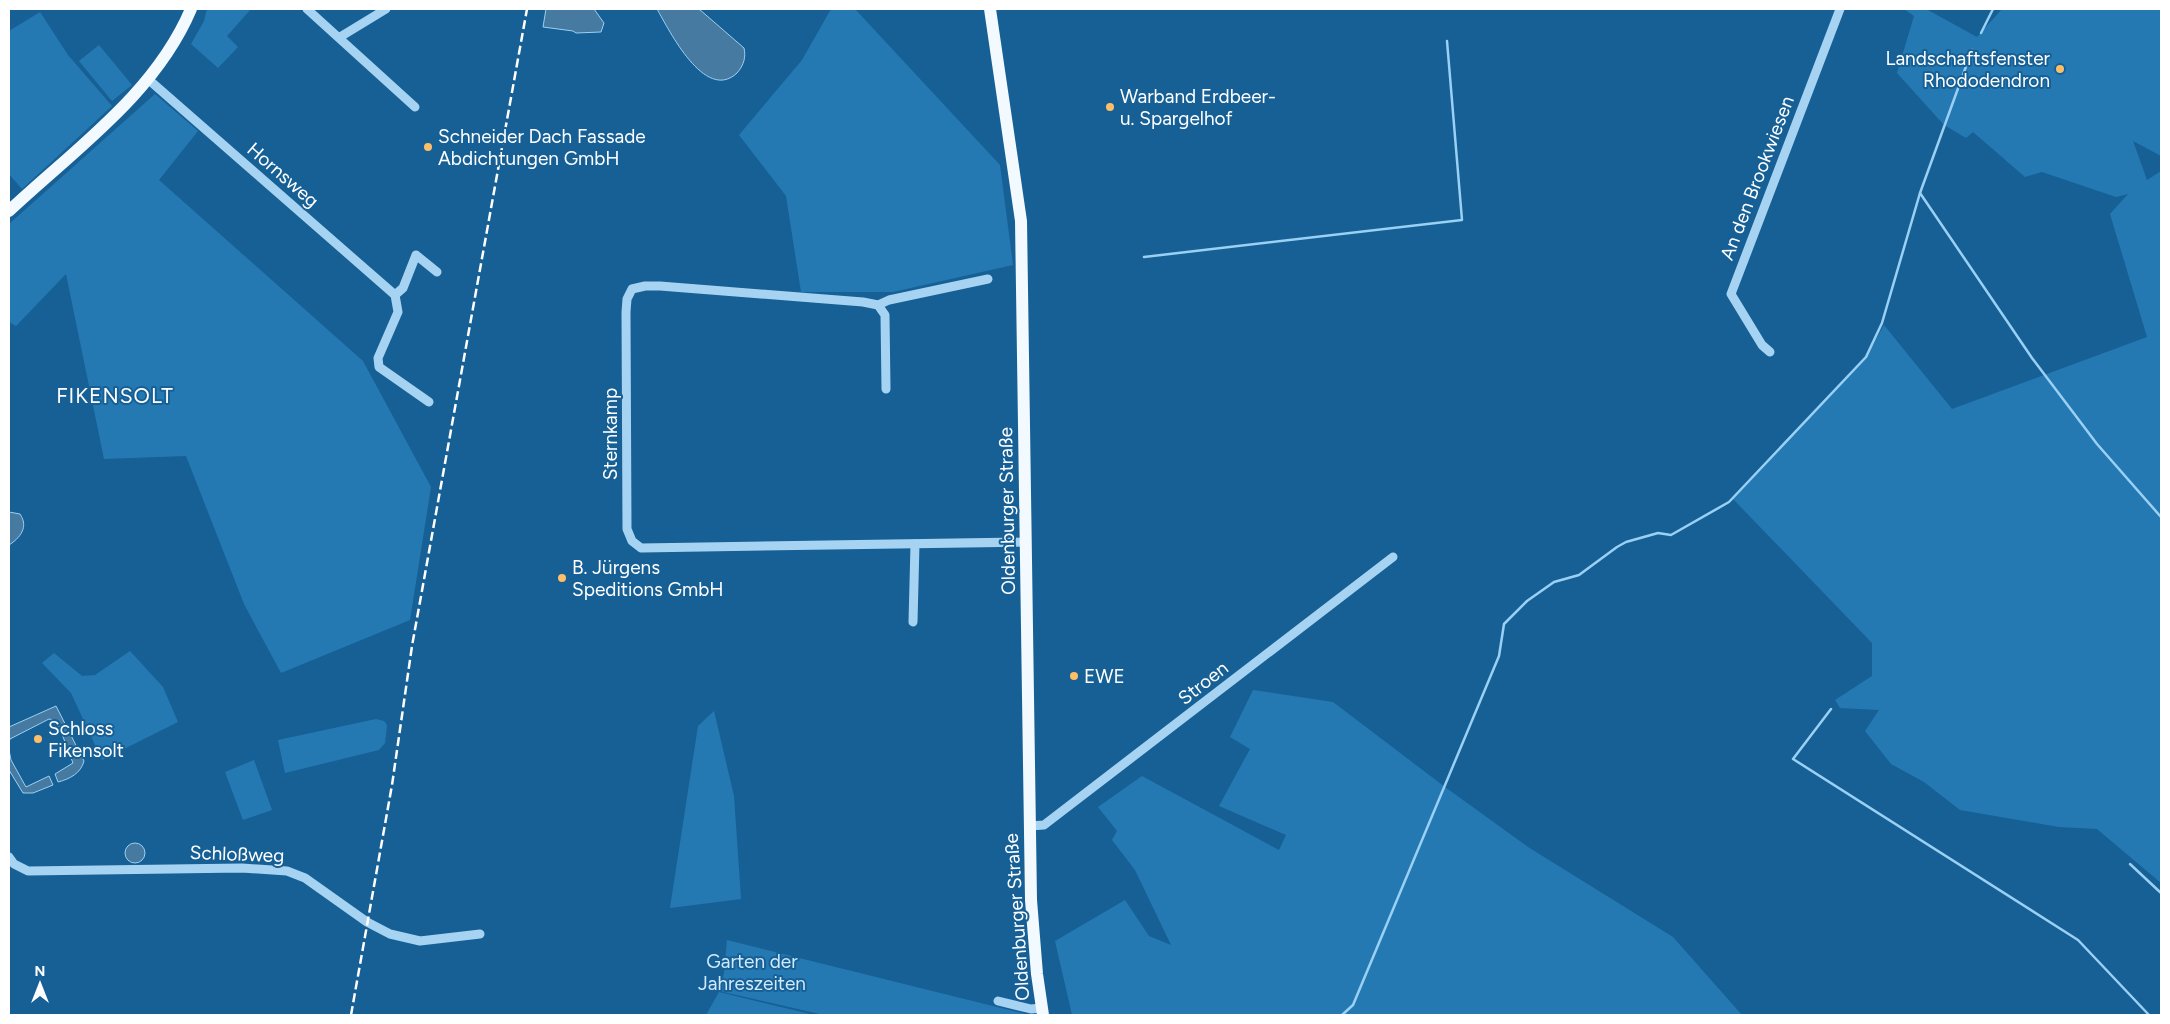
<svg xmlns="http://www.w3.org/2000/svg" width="2170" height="1024" font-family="Figtree,sans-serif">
<rect width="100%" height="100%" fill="#166096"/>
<g fill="#2579b3">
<polygon points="207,9 251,9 227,36 238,47 218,68 191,44 204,21"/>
<polygon points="831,9 855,9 1000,165 1013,265 893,292 801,292 786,196 739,135 802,60"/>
<polygon points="1904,9 1926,9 1977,37 2002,9 2161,9 2161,156 2133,141 2147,180 2161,171 2161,883 2097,829 2059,827 1960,810 1924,782 1891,764 1865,731 1879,710 1840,708 1835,700 1872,676 1872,643 1733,499 1866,357 1884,325 1952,409 2147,337 2110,214 2128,194 2116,197 2042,172 2025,177 1973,132 1966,138 1944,125 1897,73 1914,16"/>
<polygon points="40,12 68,55 112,106 22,189 9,174 9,31"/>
<polygon points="99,45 132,85 112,101 79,61"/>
<polygon points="155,94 198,131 159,180 363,361 431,487 410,620 281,673 244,604 186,456 104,459 66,274 16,326 9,322 9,224"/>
<polygon points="130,651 163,687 178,722 102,760 71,693 42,663 54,653 82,676 95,675"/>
<polygon points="1253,690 1333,702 1445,787 1528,847 1673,937 1742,1015 1072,1015 1055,941 1125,900 1149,936 1171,945 1135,870 1112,840 1117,831 1098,807 1142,776 1279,850 1286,835 1219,806 1250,749 1230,737"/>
<polygon points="714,711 734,796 741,899 670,908 698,726"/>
<polygon points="376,719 384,721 387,725 385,743 379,750 285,773 278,740"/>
<polygon points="254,760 272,810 243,820 225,772"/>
<polygon points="727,940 1025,1014 1025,1015 824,1015 719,991 724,973"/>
<polygon points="719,992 814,1015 706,1015"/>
</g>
<g fill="#467aa0" stroke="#9ad0f4">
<polygon points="546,9 594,9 604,23 601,32 576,33 573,31 543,27"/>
<path d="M 657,9 L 699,9 L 744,48 C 746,57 744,65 737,73 C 705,103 669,30 657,9 Z"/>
<path d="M 9,512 L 20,514 C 29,527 20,538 9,545 Z"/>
<path d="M 56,706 L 84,761 C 81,773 70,779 58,782 L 55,774 L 73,763 L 57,721 L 49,719 L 10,739 L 9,742 L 9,727 Z"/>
<polygon points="9,750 11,760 26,787 49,776 53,785 33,793 23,793 9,770"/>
<circle cx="135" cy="853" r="10"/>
</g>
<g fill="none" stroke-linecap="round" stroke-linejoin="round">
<g stroke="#9ad0f4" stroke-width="2.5">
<polyline points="1981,33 1993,9"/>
<polyline points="1920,193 1972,50"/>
<polyline points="1144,257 1462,220 1447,41"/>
<polyline points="1831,709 1793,759 2078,940 2149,1015"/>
<polyline points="2130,864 2161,893"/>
<polyline points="1342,1015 1353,1005 1499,656 1504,624 1527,601 1554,582 1579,575 1617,547 1626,542 1658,533 1671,535 1729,502 1866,357 1882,323 1920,193 2032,358 2097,444 2161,517"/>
</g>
<g stroke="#a7d3f2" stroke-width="9">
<polyline points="307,9 415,107"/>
<polyline points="340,37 386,9"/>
<polyline points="149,80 395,295 398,312 378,358 379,367 429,402"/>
<polyline points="395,295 403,288 416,255 437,272"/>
<polyline points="878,305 889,300 988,279"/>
<polyline points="1770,352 1762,345 1731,294 1840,9"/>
<polyline points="886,389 885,315 878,305 863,302 660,286 645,286 632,289 627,299 626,312 627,529 632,541 641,548 1026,542"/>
<polyline points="913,622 915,544"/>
<polyline points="1030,826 1044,825 1393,557"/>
<polyline points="9,857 14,864 28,871 242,868 287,871 305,878 367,922 390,934 420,941 480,934"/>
<polyline points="998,1001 1031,1009 1042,1008"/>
</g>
<g stroke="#f2f9ff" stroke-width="12">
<polyline points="990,9 1021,221 1031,900 1037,974 1043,1015"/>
<path d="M 9,211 C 75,149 155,94 191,9"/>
</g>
<polyline stroke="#fff" stroke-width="2.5" stroke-dasharray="9 4" stroke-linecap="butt" points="351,1015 392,785 412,646 527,9"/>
</g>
<g fill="#ffbe68" stroke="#166096" stroke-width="2">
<circle cx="2060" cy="69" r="5"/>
<circle cx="1110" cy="107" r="5"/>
<circle cx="428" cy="147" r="5"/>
<circle cx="562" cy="578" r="5"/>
<circle cx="1074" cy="676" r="5"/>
<circle cx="38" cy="739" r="5"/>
</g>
<g text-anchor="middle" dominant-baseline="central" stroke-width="4" stroke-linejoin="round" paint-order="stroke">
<g font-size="19" fill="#fff" stroke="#166096" text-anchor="start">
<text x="2050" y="58" text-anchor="end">Landschaftsfenster<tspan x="2050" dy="22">Rhododendron</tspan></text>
<text x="1120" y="96">Warband Erdbeer-<tspan x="1120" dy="22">u. Spargelhof</tspan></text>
<text x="438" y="136">Schneider Dach Fassade<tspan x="438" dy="22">Abdichtungen GmbH</tspan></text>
<text x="572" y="567">B. Jürgens<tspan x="572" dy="22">Speditions GmbH</tspan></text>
<text x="1084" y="676">EWE</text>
<text x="48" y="728">Schloss<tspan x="48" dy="22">Fikensolt</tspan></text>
</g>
<g font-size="19" fill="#fff" stroke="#166096">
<text transform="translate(283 175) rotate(41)">Hornsweg</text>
<text transform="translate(1757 178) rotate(-69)">An den Brookwiesen</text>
<text transform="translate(610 434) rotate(-90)">Sternkamp</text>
<text transform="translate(1007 511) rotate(-91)">Oldenburger Straße</text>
<text transform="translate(1203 683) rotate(-38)">Stroen</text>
<text transform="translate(237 854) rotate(2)">Schloßweg</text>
<text transform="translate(1017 917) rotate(-94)">Oldenburger Straße</text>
</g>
<g font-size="19" fill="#cfeafc" stroke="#166096">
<text x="752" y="961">Garten der<tspan x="752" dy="22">Jahreszeiten</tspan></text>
</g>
<g font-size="21" letter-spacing="1" fill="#fff" stroke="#166096">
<text x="115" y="395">FIKENSOLT</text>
</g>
</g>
<rect width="2170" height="1024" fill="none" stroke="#ffffff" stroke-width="20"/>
<g transform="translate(40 984)" stroke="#166096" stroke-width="4" paint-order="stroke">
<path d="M0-4L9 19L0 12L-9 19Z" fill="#ffffff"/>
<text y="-8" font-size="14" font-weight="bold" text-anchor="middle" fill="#ffffff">N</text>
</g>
</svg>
